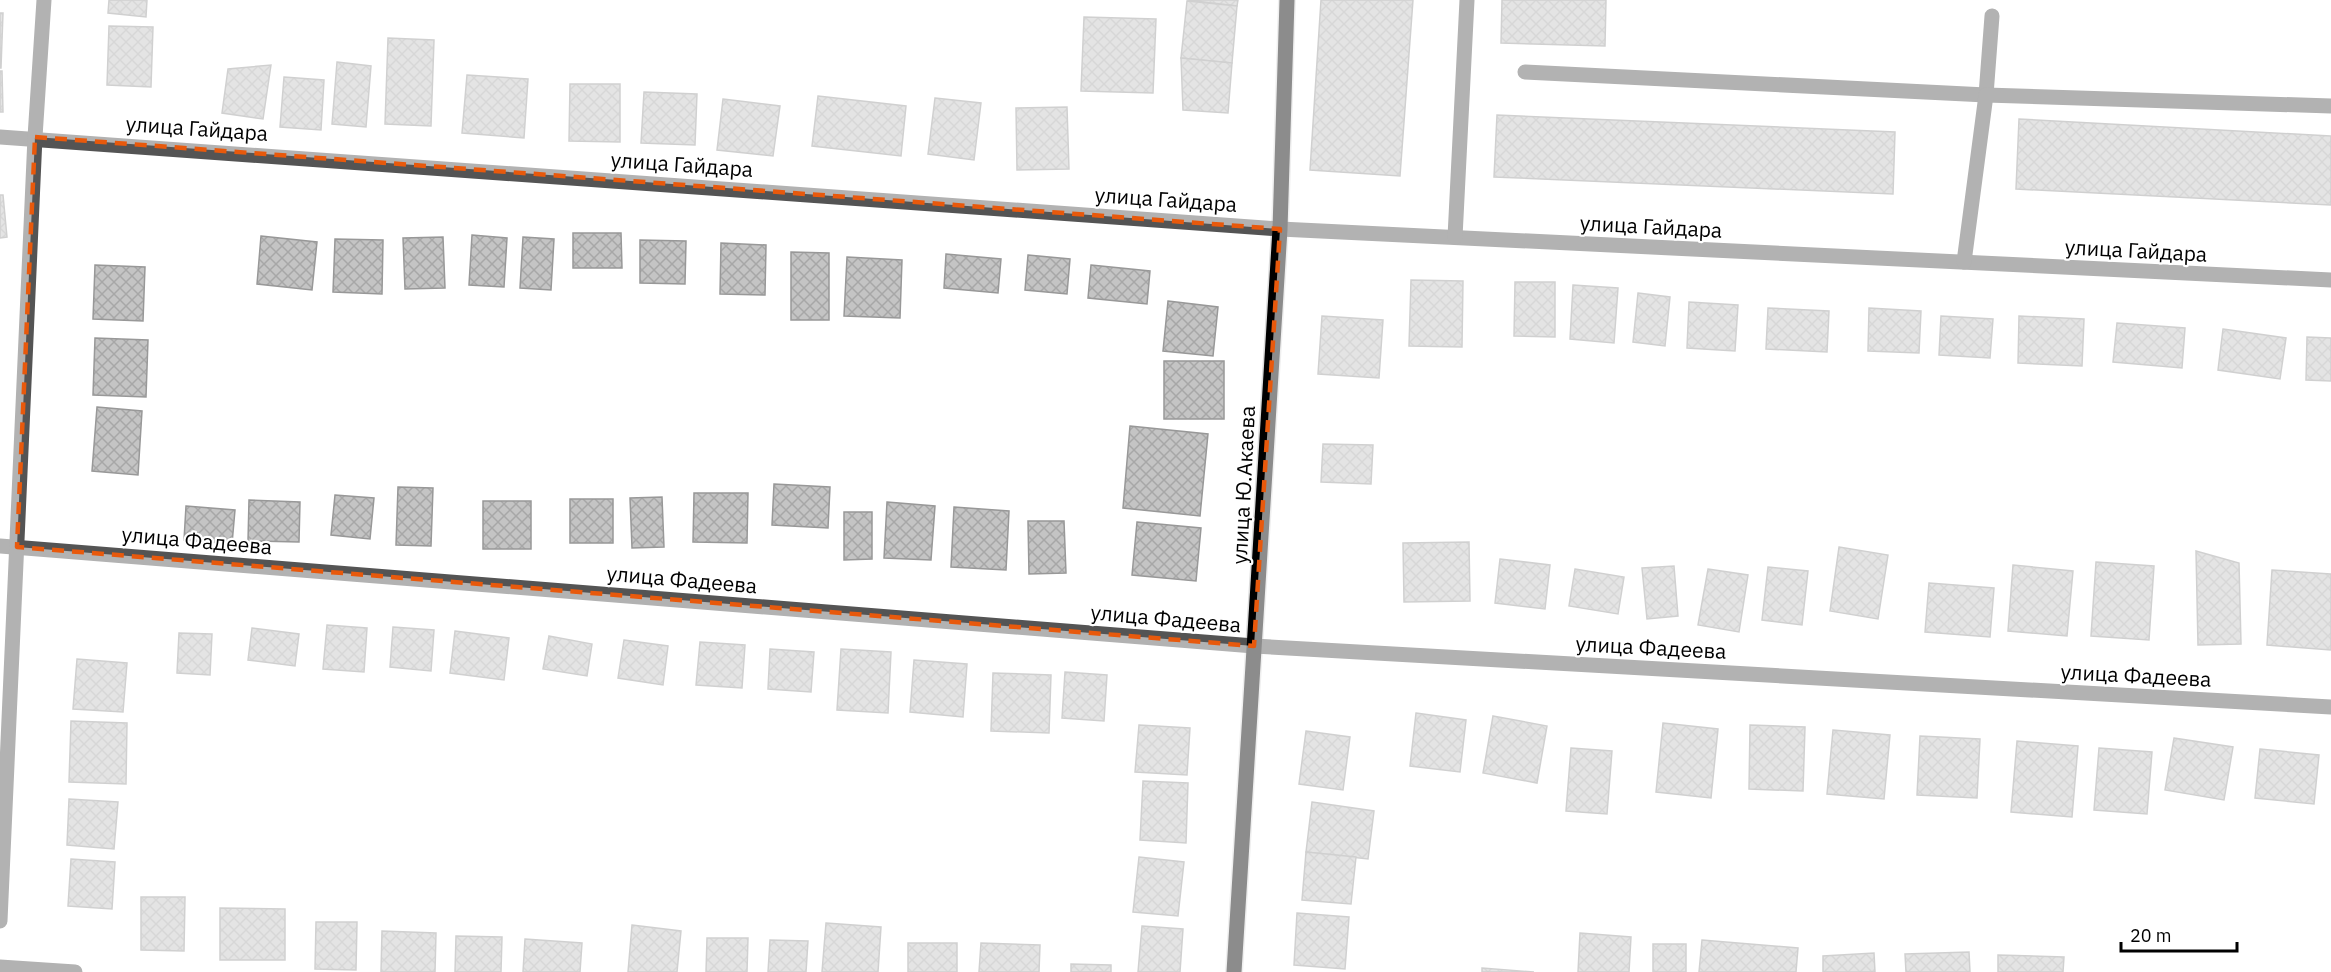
<svg xmlns="http://www.w3.org/2000/svg" width="2331" height="972" font-family="'IBM Plex Sans',sans-serif">
<defs>
<pattern id="building-cross-hatch" width="8" height="8" patternUnits="userSpaceOnUse" patternTransform="scale(1.5)"><rect width="8" height="8" fill="#c4c4c4"/><path d="M0 0l8 8M0 8l8-8" fill="none" stroke="#a7a7a7"/></pattern>
</defs>
<rect width="100%" height="100%" fill="#fff"/>
<g fill="url(#building-cross-hatch)" stroke="#989898" stroke-width="1.5">
<polygon points="109,0 147,0 146,17 108,13"/>
<polygon points="1187,0 1238,0 1237,6"/>
<polygon points="1321,0 1413,0 1400,176 1310,170"/>
<polygon points="1502,0 1606,0 1605,46 1501,43"/>
<polygon points="1187,1 1237,6 1232,63 1181,58"/>
<polygon points="0,13 3,13 1,68 0,68"/>
<polygon points="1084,17 1156,19 1153,93 1081,91"/>
<polygon points="109,26 153,27 151,87 107,85"/>
<polygon points="388,38 434,40 431,126 385,124"/>
<polygon points="1181,58 1232,63 1228,113 1183,110"/>
<polygon points="337,62 371,66 366,127 332,124"/>
<polygon points="271,65 263,119 222,113 228,69"/>
<polygon points="0,71 2,71 3,112 0,112"/>
<polygon points="467,75 528,79 524,138 462,133"/>
<polygon points="284,77 324,80 321,130 280,127"/>
<polygon points="570,84 620,84 620,142 569,141"/>
<polygon points="644,92 697,94 695,145 641,143"/>
<polygon points="818,96 906,106 901,156 812,146"/>
<polygon points="935,98 981,103 974,160 928,154"/>
<polygon points="723,99 780,106 773,156 717,150"/>
<polygon points="1067,107 1069,169 1017,170 1016,108"/>
<polygon points="1497,115 1895,132 1893,194 1494,177"/>
<polygon points="2019,119 2331,136 2331,205 2016,189"/>
<polygon points="0,195 3,195 7,237 0,238"/>
<polygon points="573,233 621,233 622,268 573,268"/>
<polygon points="472,235 507,238 504,287 469,285"/>
<polygon points="261,236 317,242 312,290 257,284"/>
<polygon points="443,237 445,288 405,289 403,238"/>
<polygon points="523,237 554,239 551,290 520,288"/>
<polygon points="335,239 383,240 382,294 333,292"/>
<polygon points="640,240 686,241 685,284 640,283"/>
<polygon points="721,243 766,245 765,295 720,294"/>
<polygon points="791,252 829,253 829,320 791,320"/>
<polygon points="946,254 1001,259 998,293 944,288"/>
<polygon points="1028,255 1070,259 1067,294 1025,290"/>
<polygon points="847,257 902,260 900,318 844,316"/>
<polygon points="95,265 145,267 143,321 93,319"/>
<polygon points="1091,265 1150,271 1147,304 1088,298"/>
<polygon points="1411,280 1463,281 1462,347 1409,346"/>
<polygon points="1515,282 1555,282 1555,337 1514,336"/>
<polygon points="1573,285 1618,288 1614,343 1570,339"/>
<polygon points="1638,293 1670,297 1665,346 1633,342"/>
<polygon points="1168,301 1218,307 1213,356 1163,351"/>
<polygon points="1689,302 1738,305 1735,351 1687,348"/>
<polygon points="1768,308 1829,311 1827,352 1766,349"/>
<polygon points="1869,308 1921,311 1919,353 1868,351"/>
<polygon points="1322,316 1383,320 1379,378 1318,374"/>
<polygon points="1941,316 1993,319 1990,358 1939,355"/>
<polygon points="2019,316 2084,319 2082,366 2018,363"/>
<polygon points="2117,323 2185,328 2182,368 2113,362"/>
<polygon points="2223,329 2286,338 2280,379 2218,370"/>
<polygon points="2307,337 2331,338 2331,381 2306,380"/>
<polygon points="95,338 148,340 146,397 93,395"/>
<rect x="1164" y="361" width="60" height="58"/>
<polygon points="97,407 142,411 138,475 92,471"/>
<polygon points="1130,426 1208,434 1200,516 1123,508"/>
<polygon points="1323,444 1373,445 1371,484 1321,482"/>
<polygon points="774,484 830,487 828,528 772,525"/>
<polygon points="398,487 433,488 431,546 396,545"/>
<polygon points="694,493 748,493 747,543 693,542"/>
<polygon points="335,495 374,498 370,539 331,535"/>
<polygon points="662,497 664,547 632,548 630,498"/>
<rect x="570" y="499" width="43" height="44"/>
<polygon points="249,500 300,502 299,542 248,541"/>
<rect x="483" y="501" width="48" height="48"/>
<polygon points="887,502 935,506 931,560 884,558"/>
<polygon points="186,506 235,510 232,544 184,540"/>
<polygon points="954,507 1009,511 1006,570 951,567"/>
<polygon points="844,512 872,512 872,559 844,560"/>
<polygon points="1028,521 1064,521 1066,573 1029,574"/>
<polygon points="1137,522 1201,528 1196,581 1132,575"/>
<polygon points="1469,542 1470,601 1404,602 1403,543"/>
<polygon points="1839,547 1888,555 1878,619 1830,611"/>
<polygon points="2196,551 2239,563 2241,644 2198,645"/>
<polygon points="1500,559 1550,565 1545,609 1495,603"/>
<polygon points="2096,562 2154,566 2149,640 2091,636"/>
<polygon points="2013,565 2073,571 2067,636 2008,631"/>
<polygon points="1674,566 1678,616 1647,619 1642,568"/>
<polygon points="1768,567 1808,571 1802,625 1762,620"/>
<polygon points="1575,569 1624,577 1618,614 1569,606"/>
<polygon points="1708,569 1748,575 1739,632 1698,625"/>
<polygon points="2272,570 2331,574 2331,650 2267,645"/>
<polygon points="1929,583 1994,588 1990,637 1925,632"/>
<polygon points="327,625 367,628 364,672 323,669"/>
<polygon points="393,627 434,630 431,671 390,667"/>
<polygon points="252,628 299,634 295,666 248,660"/>
<polygon points="455,631 509,638 504,680 450,673"/>
<polygon points="179,633 212,634 210,675 177,673"/>
<polygon points="549,636 592,644 587,676 543,669"/>
<polygon points="624,640 668,646 663,685 618,678"/>
<polygon points="700,642 745,645 742,688 696,685"/>
<polygon points="770,649 814,652 811,692 768,689"/>
<polygon points="841,649 891,652 888,713 837,710"/>
<polygon points="77,659 127,663 123,712 73,709"/>
<polygon points="914,660 967,664 963,717 910,712"/>
<polygon points="1065,672 1107,675 1104,721 1062,718"/>
<polygon points="993,673 1051,675 1049,733 991,731"/>
<polygon points="1416,713 1466,720 1460,772 1410,766"/>
<polygon points="1493,716 1547,726 1537,783 1483,773"/>
<polygon points="71,721 127,723 126,784 69,782"/>
<polygon points="1663,723 1718,729 1711,798 1656,792"/>
<polygon points="1139,725 1190,728 1187,775 1135,772"/>
<polygon points="1750,725 1805,727 1803,791 1749,789"/>
<polygon points="1833,730 1890,735 1884,799 1827,794"/>
<polygon points="1306,731 1350,737 1343,790 1299,784"/>
<polygon points="1920,736 1980,739 1977,798 1917,795"/>
<polygon points="2174,738 2233,747 2224,800 2165,790"/>
<polygon points="2017,741 2078,746 2072,817 2011,812"/>
<polygon points="1571,748 1612,751 1607,814 1566,811"/>
<polygon points="2099,748 2152,752 2147,814 2094,810"/>
<polygon points="2260,749 2319,755 2314,804 2255,798"/>
<polygon points="1143,781 1188,783 1186,843 1140,840"/>
<polygon points="69,799 118,802 114,849 67,845"/>
<polygon points="1312,802 1374,811 1368,859 1306,852"/>
<polygon points="1306,852 1356,857 1351,904 1302,900"/>
<polygon points="1139,857 1184,862 1178,916 1133,912"/>
<polygon points="71,859 115,862 112,909 68,906"/>
<polygon points="141,897 185,897 184,951 141,950"/>
<polygon points="220,908 285,909 285,960 220,960"/>
<polygon points="1297,913 1349,917 1345,969 1294,965"/>
<polygon points="316,922 357,922 356,970 315,969"/>
<polygon points="826,923 881,927 878,972 822,972"/>
<polygon points="632,925 681,931 677,972 628,972"/>
<polygon points="1142,926 1183,929 1180,972 1138,972"/>
<polygon points="382,931 436,933 435,972 381,972"/>
<polygon points="1580,933 1631,937 1629,972 1578,972"/>
<polygon points="456,936 502,937 501,972 455,972"/>
<polygon points="707,938 748,938 747,972 706,972"/>
<polygon points="525,939 582,943 580,972 523,972"/>
<polygon points="770,940 808,941 806,972 768,972"/>
<polygon points="1702,940 1798,948 1796,972 1699,972"/>
<rect x="908" y="943" width="49" height="29"/>
<polygon points="981,943 1040,945 1039,972 979,972"/>
<rect x="1653" y="944" width="33" height="28"/>
<polygon points="1969,952 1970,972 1906,972 1905,954"/>
<polygon points="1874,953 1875,972 1823,972 1823,956"/>
<polygon points="1998,955 2064,957 2063,972 1998,972"/>
<polygon points="1071,964 1111,965 1111,972 1071,972"/>
<polygon points="1482,968 1534,972 1482,972"/>
</g>
<g fill="none" stroke-linecap="round" stroke-linejoin="round">
<g stroke="#dbdbdb" stroke-width="18">
<polyline id="major" points="1234,972 1280,229 1287,0"/>
</g>
<g stroke="#545454" stroke-width="15">
<polyline points="1525,72 1986,95 1992,16"/>
<polyline points="0,137 1280,229 2331,280"/>
<polyline points="1455,237 1467,0"/>
<polyline points="1964,262 1986,95 2331,106"/>
<polyline points="0,546 1254,646 2331,707"/>
<polyline points="0,921 35,137 44,0"/>
<polyline points="0,967 75,972"/>
</g>
<use href="#major" stroke="#000" stroke-width="15"/>
</g>
<path d="M0 0H2331V972H0ZM 35,137 L 1280,229 L 1254,646 L 17,547 Z" fill="#fff" fill-opacity=".55" fill-rule="evenodd"/>
<path fill="none" stroke="#e8590c" stroke-width="4.5" stroke-dasharray="12 8" stroke-linejoin="round" d="M 35,137 L 1280,229 L 1254,646 L 17,547 Z"/>
<g text-anchor="middle" dominant-baseline="central" stroke-width="4.5" stroke-linejoin="round" paint-order="stroke">
<g font-size="21" fill="#000" stroke="#fff">
<text transform="translate(197 128) rotate(4)">улица Гайдара</text>
<text transform="translate(682 164) rotate(4)">улица Гайдара</text>
<text transform="translate(1166 199) rotate(4)">улица Гайдара</text>
<text transform="translate(1651 226) rotate(3)">улица Гайдара</text>
<text transform="translate(2136 250) rotate(3)">улица Гайдара</text>
<text transform="translate(1243 485) rotate(-87)">улица Ю.Акаева</text>
<text transform="translate(197 540) rotate(5)">улица Фадеева</text>
<text transform="translate(682 579) rotate(5)">улица Фадеева</text>
<text transform="translate(1166 618) rotate(5)">улица Фадеева</text>
<text transform="translate(1651 647) rotate(3)">улица Фадеева</text>
<text transform="translate(2136 675) rotate(3)">улица Фадеева</text>
</g>
</g>
<path d="M2121 942v9h116v-9" fill="none" stroke="#000000" stroke-width="3"/>
<text x="2130" y="942" font-size="18" fill="#000000" stroke="#ffffff" stroke-width="4.5" paint-order="stroke">20 m</text>
</svg>
